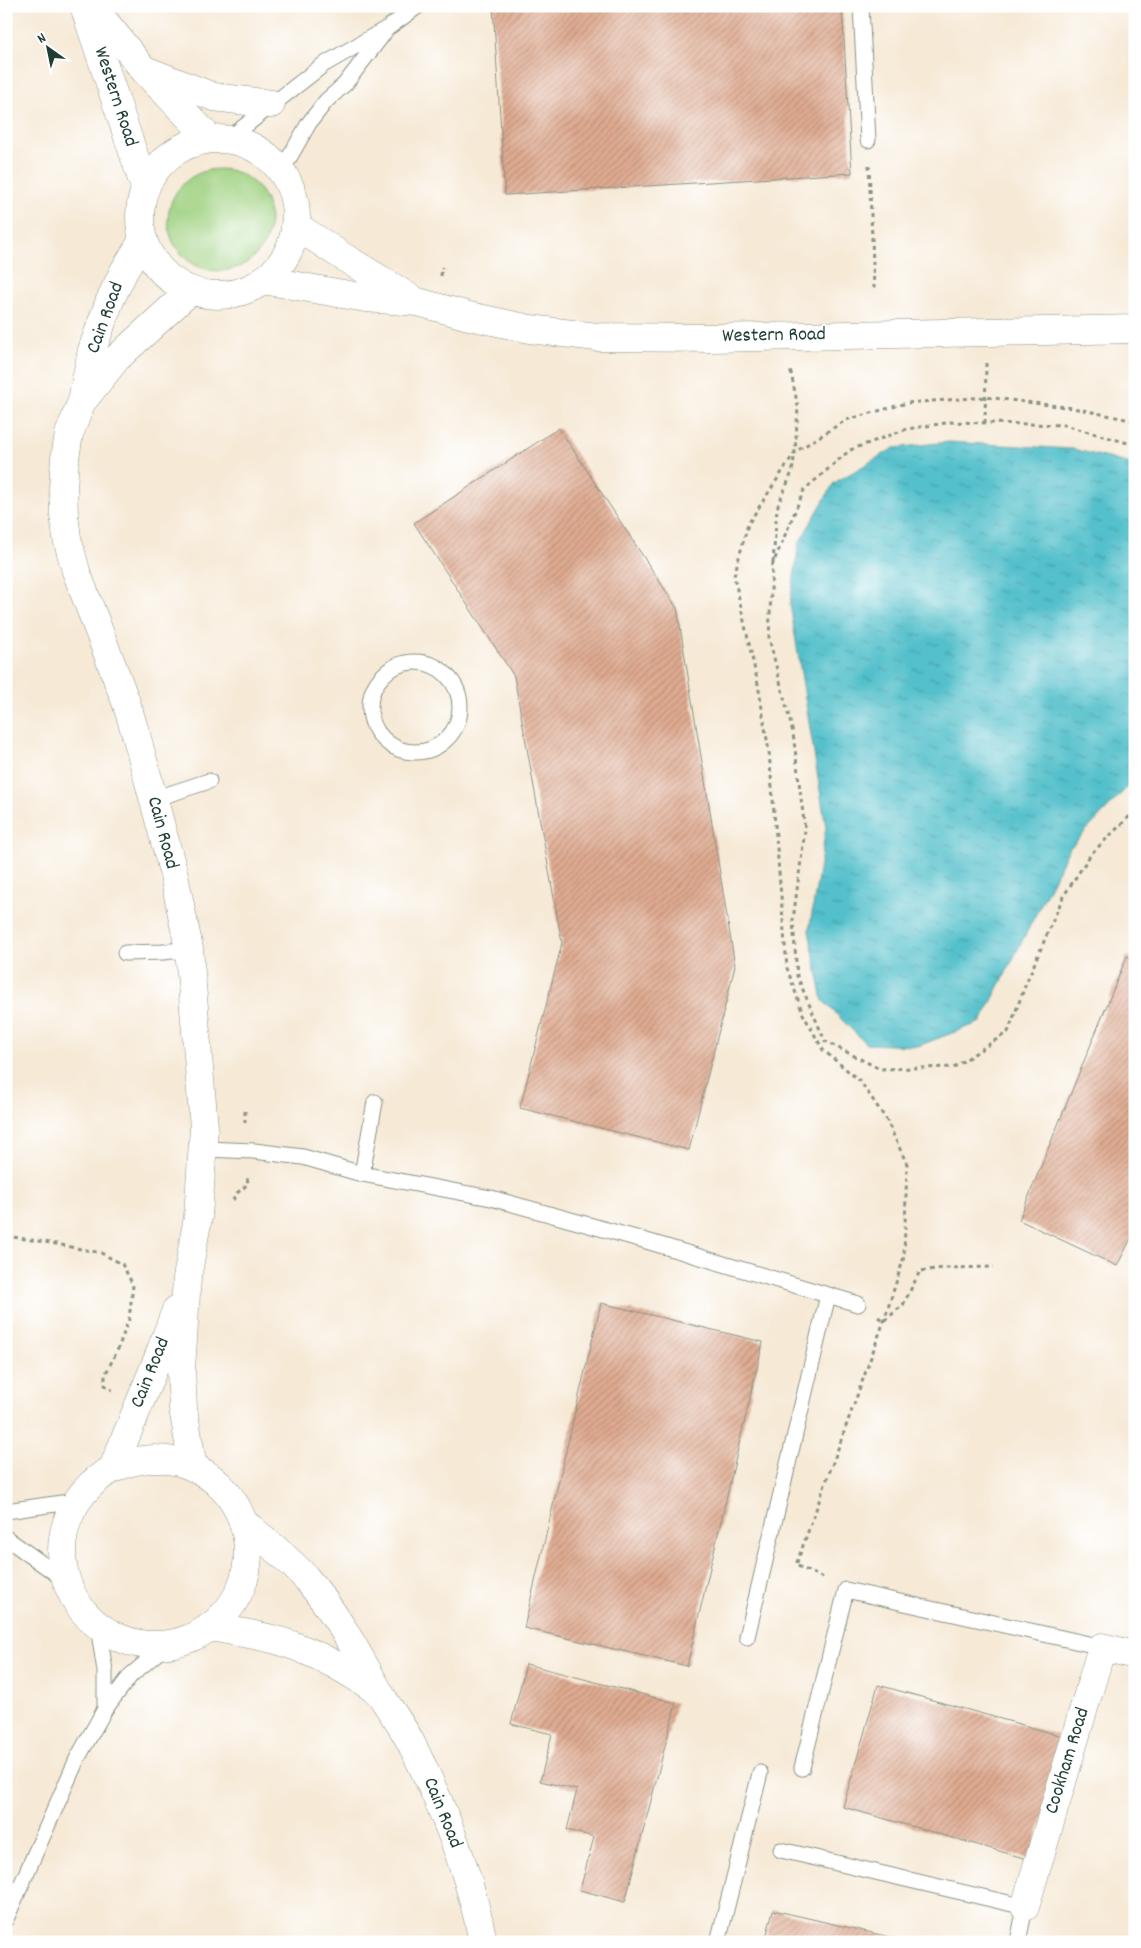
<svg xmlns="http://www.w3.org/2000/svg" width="1141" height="1948" font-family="Dekko,sans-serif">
<defs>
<pattern id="water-ripples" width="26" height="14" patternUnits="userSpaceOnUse" patternTransform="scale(1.25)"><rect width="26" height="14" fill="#53c0cb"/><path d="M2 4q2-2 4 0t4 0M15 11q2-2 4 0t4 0" fill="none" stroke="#449da6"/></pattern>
<pattern id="building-hatch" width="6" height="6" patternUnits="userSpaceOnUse" patternTransform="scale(1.25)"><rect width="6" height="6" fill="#e0ab91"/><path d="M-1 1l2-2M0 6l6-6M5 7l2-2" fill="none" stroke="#b58c77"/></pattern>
</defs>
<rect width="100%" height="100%" fill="#fff"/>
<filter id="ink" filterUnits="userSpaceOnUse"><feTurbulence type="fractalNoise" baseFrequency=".02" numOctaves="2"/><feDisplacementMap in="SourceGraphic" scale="10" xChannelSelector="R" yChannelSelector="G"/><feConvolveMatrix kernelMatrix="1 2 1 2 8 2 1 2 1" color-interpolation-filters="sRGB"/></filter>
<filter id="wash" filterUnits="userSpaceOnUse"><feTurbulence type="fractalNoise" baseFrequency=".0096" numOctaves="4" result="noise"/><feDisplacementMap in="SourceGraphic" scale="20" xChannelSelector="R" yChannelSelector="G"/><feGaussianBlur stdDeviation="1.12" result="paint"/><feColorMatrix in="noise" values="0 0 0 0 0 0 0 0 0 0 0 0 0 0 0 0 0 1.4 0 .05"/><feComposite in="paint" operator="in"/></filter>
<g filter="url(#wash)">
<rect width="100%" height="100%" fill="#f6e9d5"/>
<circle fill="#a0d282" stroke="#60885b" cx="219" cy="220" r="51"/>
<polygon fill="url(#water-ripples)" stroke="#397e80" points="948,442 1073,449 1135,465 1135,779 1069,849 981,1022 918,1046 866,1044 823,1001 809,931 826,828 790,604 799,543 834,483 894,448"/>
<g id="blocks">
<g fill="url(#building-hatch)">
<polygon points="493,6 842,6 852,173 505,195"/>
<polygon points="559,428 677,608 735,966 689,1150 520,1108 562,943 514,676 414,523"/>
<polygon points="1127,956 1135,959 1135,1230 1117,1266 1019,1220"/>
<polygon points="601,1303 763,1342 687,1666 524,1628"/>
<polygon points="526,1664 676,1703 625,1902 580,1890 594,1837 567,1830 577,1790 540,1781 552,1734 511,1724"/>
<polygon points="878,1685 1066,1737 1031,1860 843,1807"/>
<polygon points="773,1910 907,1941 907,1942 765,1942"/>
<polygon points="1134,1928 1135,1942 1131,1942"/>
</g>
</g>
</g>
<g filter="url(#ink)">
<use href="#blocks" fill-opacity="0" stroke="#8a9384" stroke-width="1"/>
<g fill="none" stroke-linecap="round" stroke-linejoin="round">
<g stroke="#8a9384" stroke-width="17">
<g id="service">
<polyline points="861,6 868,140"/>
<polyline points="227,140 323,65 389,27 418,6"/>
<polyline points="281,172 309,123 326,101 345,84 384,33"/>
<circle cx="415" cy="707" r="45"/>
<polyline points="154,799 209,781"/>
<polyline points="125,953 163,952 189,949"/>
<polyline points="204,1149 254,1151 303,1157 362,1174 491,1198 643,1240 858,1304"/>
<polyline points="362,1174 375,1102"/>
<polyline points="6,1511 76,1501"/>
<polyline points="6,1538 65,1580"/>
<polyline points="98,1626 105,1671 105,1709"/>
<polyline points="747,1637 828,1295"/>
<polyline points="802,1768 846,1590 1102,1647"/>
<polyline points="781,1850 1025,1907 1018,1942"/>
<polyline points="6,1919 77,1759 105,1709 131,1675 168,1644"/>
<polyline points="718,1942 760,1773"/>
</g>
</g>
<g stroke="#8a9384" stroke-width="29">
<polyline id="minor" points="1025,1907 1102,1647 1135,1655"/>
</g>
<g stroke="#8a9384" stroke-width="29">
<g id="tertiary">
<polyline points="84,6 145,188"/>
<polyline points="92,6 144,70 210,139"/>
<polyline points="150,72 214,97 271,104"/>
<circle cx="218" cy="217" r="78"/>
<polyline points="295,225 342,256 412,299"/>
<polyline points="143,240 124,271 110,300 92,350 82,401 69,434 65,458 63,488 64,514 67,538 76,571 126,702 137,738 174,875 189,949 204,1127 198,1217 187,1278 181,1369 183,1408 193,1467"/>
<polyline points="263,280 366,298 418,302 469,316 530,329 597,337 712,338 1135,329"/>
<polyline points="85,398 117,358 190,291"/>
<circle cx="155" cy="1552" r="93"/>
<polyline points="113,1468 158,1358 176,1310"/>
<path d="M 243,1522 C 265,1540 287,1557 306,1578 C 336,1613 357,1652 379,1692 C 389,1709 402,1725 411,1743 C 443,1806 470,1873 483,1942"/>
<path d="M 210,1627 C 236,1632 263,1635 289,1644 C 320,1655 350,1672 377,1691"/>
</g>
</g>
<g stroke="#8a9384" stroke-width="3" stroke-dasharray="4 4" stroke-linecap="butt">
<polyline points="869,165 874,288"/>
<polyline points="441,276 442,267"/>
<polyline points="985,423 986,363"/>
<polyline points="1135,445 1064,425 952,422 907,429 850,450 804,490 772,566 769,638 793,733 805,830 793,920 797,976 825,1041 880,1069 954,1067 1008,1032 1027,981 1063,897 1091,854 1135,811"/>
<polyline points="773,563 777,508 792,472 795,452 798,407 790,368"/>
<polyline points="245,1111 245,1127"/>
<polyline points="233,1200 237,1193 248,1184 247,1175"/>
<polyline points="6,1236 51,1243 101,1253 122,1264 133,1285 129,1319 118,1349 105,1375 105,1385 112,1390"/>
<polyline points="878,1317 884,1321 903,1305 920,1271 944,1268 994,1267"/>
<polyline points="823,1578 796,1565 884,1321 904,1257 907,1164 886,1119 860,1081 823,1050 803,1014 787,968 769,752 758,684 734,576 748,524 795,452 846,420 907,403 986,397 1073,408 1135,421"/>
</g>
<use href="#service" stroke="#fff" stroke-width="15"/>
<use href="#minor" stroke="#fff" stroke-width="28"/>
<use href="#tertiary" stroke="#fff" stroke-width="28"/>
</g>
</g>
<g text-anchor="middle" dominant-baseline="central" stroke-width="4" stroke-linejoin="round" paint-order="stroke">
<g font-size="20" fill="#1f3d34" stroke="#fff">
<text transform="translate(115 97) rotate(72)">Western Road</text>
<text transform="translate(106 318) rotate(-70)">Cain Road</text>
<text transform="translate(774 336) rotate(-1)">Western Road</text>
<text transform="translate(162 833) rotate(75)">Cain Road</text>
<text transform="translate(151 1373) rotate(-68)">Cain Road</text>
<text transform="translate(1068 1761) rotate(-73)">Cookham Road</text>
<text transform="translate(442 1813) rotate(68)">Cain Road</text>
</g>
</g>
<rect width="1141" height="1948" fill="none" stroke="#fff" stroke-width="25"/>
<g transform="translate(48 48) rotate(327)" stroke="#ffffff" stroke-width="4" paint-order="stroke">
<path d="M0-4L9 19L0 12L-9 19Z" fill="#1f3d34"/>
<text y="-8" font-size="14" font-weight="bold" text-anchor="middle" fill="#1f3d34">N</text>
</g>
</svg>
